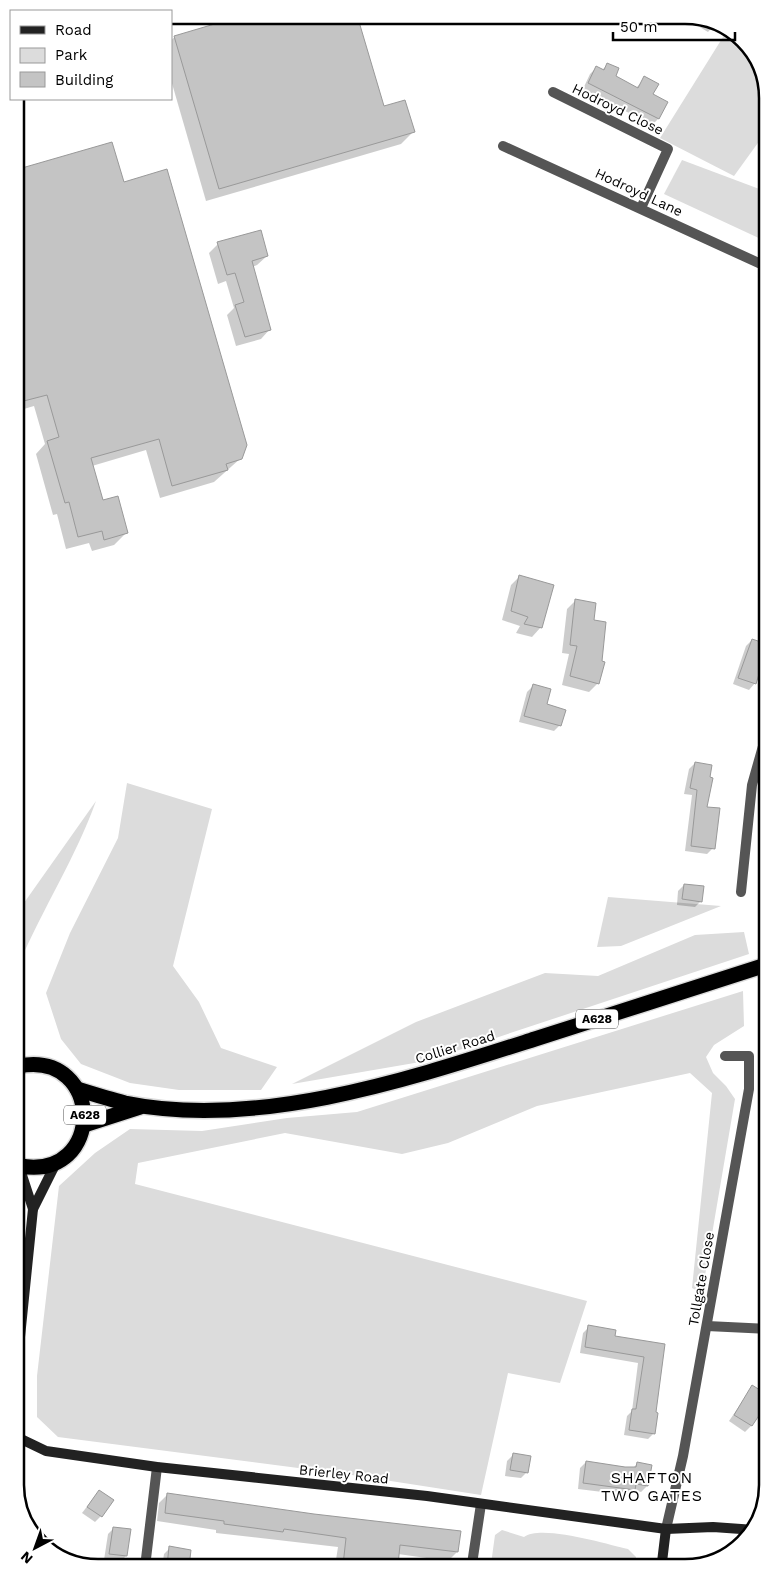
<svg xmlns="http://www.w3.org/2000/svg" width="783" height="1583" font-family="'Work Sans',sans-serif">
<rect width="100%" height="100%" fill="#fff"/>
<g fill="#dcdcdc">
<polygon points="728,29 736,32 762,66 762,141 760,140 734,176 660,138"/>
<polygon points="682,160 762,190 763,240 664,194"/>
<polygon points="127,783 212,809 173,966 199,1002 221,1048 277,1067 261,1090 179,1090 130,1083 81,1064 61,1039 46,993 70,933 118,838"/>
<path d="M 96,801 C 76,857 43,908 19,964 L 19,910 Z"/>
<polygon points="608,897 721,906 621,946 597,947"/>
<polygon points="744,932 749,954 426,1061 292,1084 416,1022 545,973 598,976 695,935"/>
<polygon points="743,991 744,1026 714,1045 706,1057 713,1073 726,1086 735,1099 702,1293 692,1288 712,1093 690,1073 537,1106 448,1143 402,1154 285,1133 138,1163 135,1184 587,1301 560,1383 508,1373 481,1495 352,1475 58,1437 37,1417 37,1376 59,1186 95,1153 130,1129 202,1131 287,1118 357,1112"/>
<path d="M 502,1530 L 524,1537 C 541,1524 606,1544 628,1549 L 636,1557 L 636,1563 L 491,1564 L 495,1535 Z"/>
</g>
<g fill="#0003">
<polygon points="691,15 715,24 708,32 688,20"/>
<polygon points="175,37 383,108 413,132 401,144 206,201 171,80 171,40"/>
<polygon points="608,64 614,76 636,88 645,78 652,95 666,102 658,119 652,125 583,89 590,74 596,68 602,70"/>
<polygon points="15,155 20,170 123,183 241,458 214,482 160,498 146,450 92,466 102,501 126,533 114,545 92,551 89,543 66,549 57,514 53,515 36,454 45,444 34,406 17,411"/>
<polygon points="218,244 267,256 257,265 252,267 270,329 261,339 236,346 227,315 234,308 226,281 218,284 209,253"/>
<polygon points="520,576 541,627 532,637 516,633 520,626 502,620 511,585"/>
<polygon points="576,600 592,621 598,683 589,692 562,685 569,654 562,653 567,609"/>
<polygon points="752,640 764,644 764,654 755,683 749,690 733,684 746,646"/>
<polygon points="533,686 560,725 554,731 519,722 527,692"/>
<polygon points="695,763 713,848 707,854 685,851 692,795 684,794 689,769"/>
<polygon points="684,885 701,901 695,907 677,905 678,891"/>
<polygon points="767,1223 767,1249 765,1234"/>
<polygon points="589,1327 614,1337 664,1345 654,1413 654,1433 648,1439 624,1435 627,1416 632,1411 638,1363 580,1353 583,1333"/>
<polygon points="753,1386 751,1426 745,1432 729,1421"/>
<polygon points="513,1455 527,1472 521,1478 505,1476 507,1461"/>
<polygon points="586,1462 633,1468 637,1464 647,1486 641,1492 633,1490 627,1495 578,1489 580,1468"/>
<polygon points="99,1491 101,1516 95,1522 82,1513"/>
<polygon points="168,1494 457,1552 448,1561 398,1554 396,1565 335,1566 338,1547 216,1533 216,1530 157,1521 159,1503"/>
<polygon points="114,1528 126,1556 120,1562 104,1560 108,1534"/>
<polygon points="170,1548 188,1567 162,1567 164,1554"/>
</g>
<g fill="#c4c4c4" stroke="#999">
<polygon points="245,15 357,15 384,106 405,100 415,132 219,189 174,36"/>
<polygon points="607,63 619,68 616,76 638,88 644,76 659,84 653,94 668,102 659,119 588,83 596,66 604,70"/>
<polygon points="112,142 124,182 167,169 247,445 242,459 226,464 228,470 172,486 159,439 91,458 103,500 118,496 128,533 104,540 102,531 78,537 69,502 65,503 47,441 59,437 47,395 16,403 15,170"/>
<polygon points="261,230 268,256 252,261 271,330 245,337 235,305 244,302 235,273 227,275 217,242"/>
<polygon points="519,575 554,585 542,628 524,624 528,617 511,611"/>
<polygon points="575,599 596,603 594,620 606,622 602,661 605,662 599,684 570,676 577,646 570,645"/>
<polygon points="752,639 764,643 764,658 756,684 738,678"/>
<polygon points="533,684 551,689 547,704 566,710 561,726 524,716"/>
<polygon points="695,762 712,765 710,777 713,778 707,807 720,808 715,849 691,846 697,790 690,788"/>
<polygon points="684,884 704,886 702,902 682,899"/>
<polygon points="588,1325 616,1330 615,1336 665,1344 656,1412 658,1413 655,1434 629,1430 632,1409 636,1409 644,1357 585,1347"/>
<polygon points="752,1385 768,1395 768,1402 752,1426 734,1415"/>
<polygon points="513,1453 531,1456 528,1473 510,1470"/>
<polygon points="586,1461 625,1467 636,1467 637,1462 652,1465 648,1486 636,1484 635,1490 583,1483"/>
<polygon points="99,1490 114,1500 102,1517 87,1507"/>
<polygon points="167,1493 314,1514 461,1531 458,1552 400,1545 398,1565 343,1565 346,1538 284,1529 283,1532 254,1528 224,1524 224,1521 165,1513"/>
<polygon points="113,1527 131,1529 127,1556 109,1554"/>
<polygon points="169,1546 191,1550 189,1567 167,1567"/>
</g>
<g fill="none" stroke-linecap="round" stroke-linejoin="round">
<g stroke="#dbdbdb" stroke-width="18">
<g id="highway">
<path d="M 19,1066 C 104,1050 106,1181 20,1166"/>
<path d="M 77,1089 C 93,1094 109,1099 125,1103 C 257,1130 410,1079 535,1039 C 612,1014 689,990 766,965"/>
<polyline points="84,1125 140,1107"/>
</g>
</g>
<g stroke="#555" stroke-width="10">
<polyline points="553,92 668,149 641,208"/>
<polyline points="503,146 763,265"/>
<polyline points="741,892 752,785 765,739"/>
<polyline points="707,1326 767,1329"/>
<polyline points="666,1529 683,1456 749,1089 749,1056 725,1056"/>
<polyline points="472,1564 481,1504"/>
<polyline points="145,1567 157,1467"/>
</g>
<g stroke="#222" stroke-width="10">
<polyline points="20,1169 33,1209"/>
<polyline points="20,1337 33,1209 56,1163"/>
<polyline points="21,1439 46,1451 157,1467 427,1496 666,1529 713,1527 755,1530"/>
<polyline points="662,1562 666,1529"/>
</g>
<use href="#highway" stroke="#000" stroke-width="15"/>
</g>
<g text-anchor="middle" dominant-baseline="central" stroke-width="4" stroke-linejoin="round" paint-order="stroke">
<g fill="#fff" stroke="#4c4c4c" stroke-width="1">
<rect x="576" y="1009.5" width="42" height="19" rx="4"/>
<rect x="64" y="1105.5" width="42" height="19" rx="4"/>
</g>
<g font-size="12" font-weight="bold" fill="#000">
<text x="597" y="1019">A628</text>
<text x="85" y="1115">A628</text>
</g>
<g font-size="14" fill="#000" stroke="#fff">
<text transform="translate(618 109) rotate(26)">Hodroyd Close</text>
<text transform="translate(639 192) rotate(25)">Hodroyd Lane</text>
<text transform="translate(455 1047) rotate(-17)">Collier Road</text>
<text transform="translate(701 1279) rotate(-80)">Tollgate Close</text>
<text transform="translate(344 1474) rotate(6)">Brierley Road</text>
</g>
<g font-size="16" letter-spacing="1" fill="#000" stroke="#fff">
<text x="652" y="1477">SHAFTON<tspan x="652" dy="18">TWO GATES</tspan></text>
</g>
</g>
<path d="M0 0H783V1583H0ZM98 24H685A74 74 0 0 1 759 98V1485A74 74 0 0 1 685 1559H98A74 74 0 0 1 24 1485V98A74 74 0 0 1 98 24Z" fill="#fff" fill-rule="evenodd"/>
<path fill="none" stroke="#000" stroke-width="2.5" d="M98 24H685A74 74 0 0 1 759 98V1485A74 74 0 0 1 685 1559H98A74 74 0 0 1 24 1485V98A74 74 0 0 1 98 24Z"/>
<rect x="10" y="10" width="162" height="90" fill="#ffffff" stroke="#999999"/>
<rect x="20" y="26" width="25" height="8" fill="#222222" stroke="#999999"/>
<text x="55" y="35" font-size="15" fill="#000000">Road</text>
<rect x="20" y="48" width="25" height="15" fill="#dcdcdc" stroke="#999999"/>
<text x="55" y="60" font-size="15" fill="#000000">Park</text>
<rect x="20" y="72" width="25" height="15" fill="#c4c4c4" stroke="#999999"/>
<text x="55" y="85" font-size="15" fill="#000000">Building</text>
<g transform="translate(35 1548) rotate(221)" stroke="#ffffff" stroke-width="4" paint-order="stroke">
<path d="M0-4L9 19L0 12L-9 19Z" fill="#000000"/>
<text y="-8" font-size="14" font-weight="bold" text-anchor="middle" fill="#000000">N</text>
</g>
<path d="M613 32v8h122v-8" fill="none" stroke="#000000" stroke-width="2.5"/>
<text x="620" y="32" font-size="15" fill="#000000" stroke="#ffffff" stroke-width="4" paint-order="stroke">50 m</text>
</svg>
